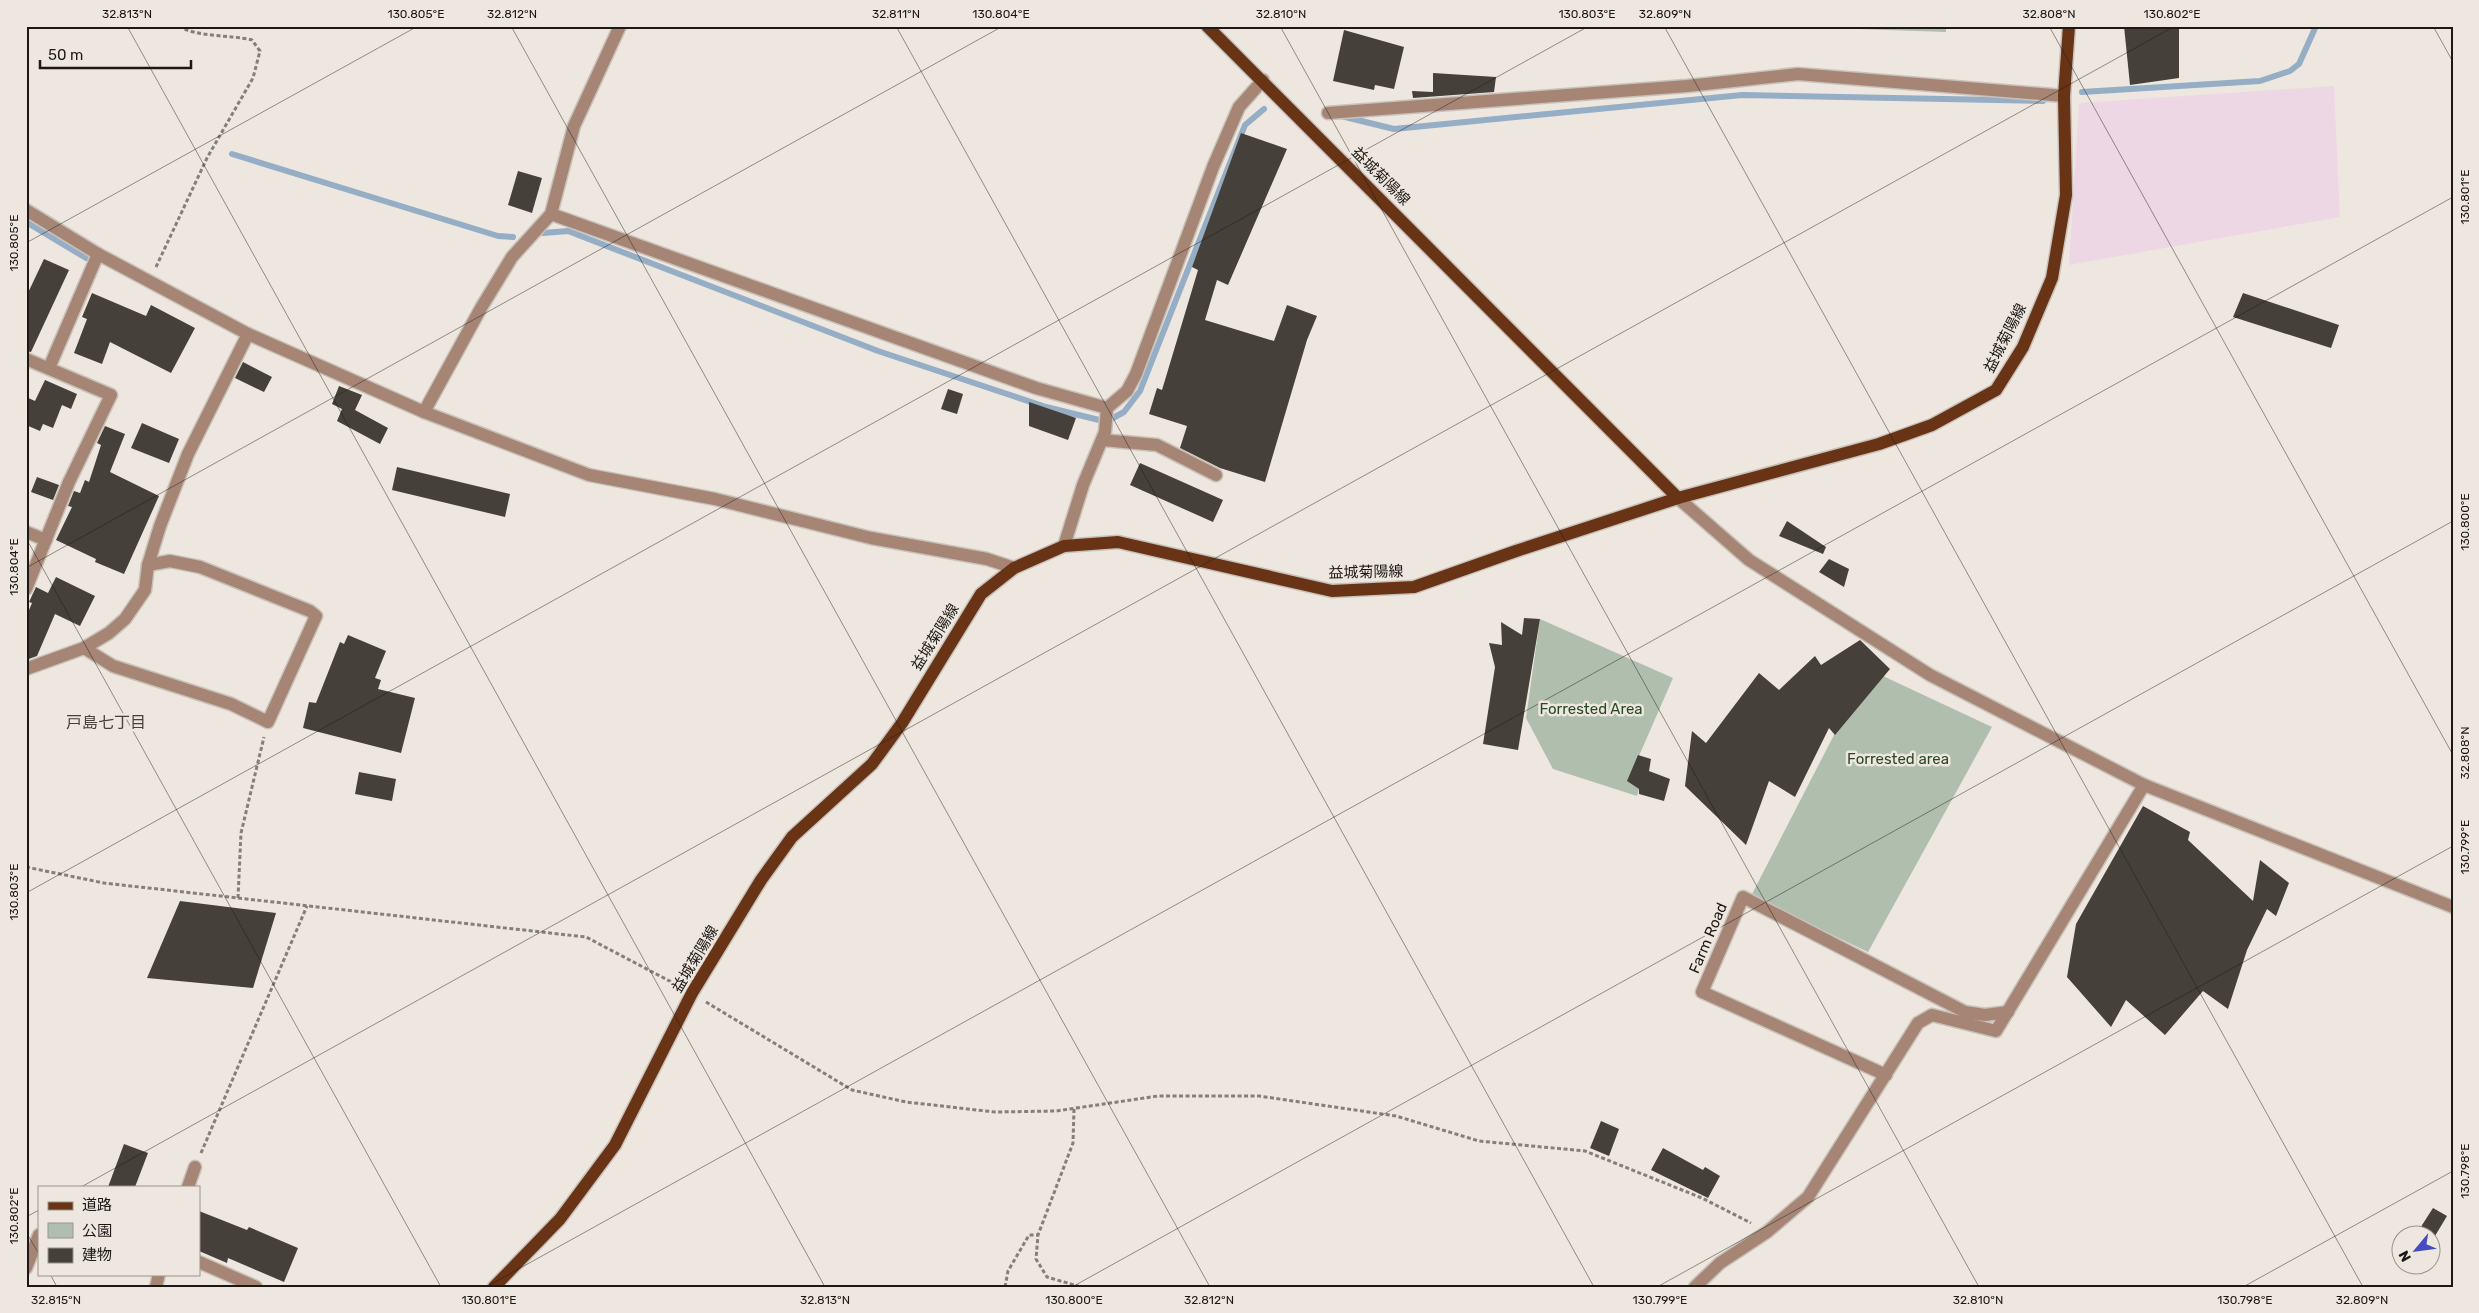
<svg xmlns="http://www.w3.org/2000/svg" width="2479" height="1313" font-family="Rubik,'Noto Sans JP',sans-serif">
<rect width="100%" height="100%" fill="#eee7df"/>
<polygon fill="#eed7e4" points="2334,86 2340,217 2069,265 2079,103"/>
<g fill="#b0beae">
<polygon points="1774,26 1946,26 1946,32"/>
<polygon points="1540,619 1673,678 1628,781 1639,789 1637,796 1553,769 1526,718"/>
<polygon points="1868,669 1992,727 1868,952 1751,896"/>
</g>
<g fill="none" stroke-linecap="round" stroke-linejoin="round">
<g stroke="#95aec5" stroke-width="6">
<polyline points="2082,92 2260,81 2290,71 2299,64 2316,26"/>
<polyline points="1341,116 1394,129 1742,95 2043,101"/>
<polyline points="232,154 498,236 513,237"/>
<polyline points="26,222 86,258"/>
<polyline points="543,233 568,231 878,351 1046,407 1099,420"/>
<polyline points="1113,418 1124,412 1140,391 1245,125 1264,109"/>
</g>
</g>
<g fill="#454039">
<polygon points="2124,26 2179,26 2179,78 2130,85"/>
<polygon points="1344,30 1404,47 1394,89 1375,85 1374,90 1333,81"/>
<polygon points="1433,73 1496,77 1494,92 1413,98 1412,91 1433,92"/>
<polygon points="1241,133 1287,149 1228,285 1217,280 1205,320 1274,341 1287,305 1317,316 1307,340 1265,482 1220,468 1180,448 1187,426 1149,414 1157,388 1162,390 1198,270 1192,267"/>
<polygon points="518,171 542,178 532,213 508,205"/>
<polygon points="44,259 69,270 31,352 26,351 26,297"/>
<polygon points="92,293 146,316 151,305 195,328 171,373 110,342 102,364 74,353 87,319 82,317"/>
<polygon points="2243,293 2339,325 2331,348 2233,317"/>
<polygon points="243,362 272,377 264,392 235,378"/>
<polygon points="45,380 77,394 71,409 62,405 53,428 43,424 40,431 26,425 26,397 35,401"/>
<polygon points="339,386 362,395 355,410 388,428 380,444 337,421 342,409 332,404"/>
<polygon points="948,389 963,394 957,414 941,409"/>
<polygon points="1029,402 1076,418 1068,440 1029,426"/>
<polygon points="142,423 179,439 169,463 131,448"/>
<polygon points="105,426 125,434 110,472 159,496 124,574 95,562 96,559 56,540 72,507 68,506 74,491 80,493 85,480 89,482 101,445 97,443"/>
<polygon points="1140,463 1223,500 1213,522 1130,485"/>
<polygon points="397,467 510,494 505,517 392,490"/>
<polygon points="37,477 59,485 53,500 31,492"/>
<polygon points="1787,521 1826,547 1823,554 1779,536"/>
<polygon points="1829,559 1849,569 1844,587 1819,572"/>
<polygon points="56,577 95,596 80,626 55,614 37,656 26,660 26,617 32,603 29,602 36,587 48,593"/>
<polygon points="1524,618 1540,619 1518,750 1483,744 1495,667 1489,643 1502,645 1501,622 1522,635"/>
<polygon points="348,635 386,651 375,678 381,680 378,689 415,698 401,753 303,728 309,702 316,703 340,642 344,644"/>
<polygon points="1860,640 1890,669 1835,735 1829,728 1795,797 1769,781 1746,845 1685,786 1692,731 1706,743 1759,673 1779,690 1815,656 1821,665"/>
<polygon points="1638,755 1651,759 1649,771 1670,779 1664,801 1639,794 1639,789 1627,781"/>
<polygon points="359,772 396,779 392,801 355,794"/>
<polygon points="2143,806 2190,832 2188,840 2253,901 2260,860 2289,883 2276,916 2267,909 2247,950 2228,1009 2203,991 2165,1035 2126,1000 2111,1027 2067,977 2076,924"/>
<polygon points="180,901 276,913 253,988 147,978"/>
<polygon points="1601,1121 1619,1129 1609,1156 1590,1148"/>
<polygon points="124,1144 148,1153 135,1187 108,1187"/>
<polygon points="1663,1148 1703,1170 1705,1167 1720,1176 1708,1198 1651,1170"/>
<polygon points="2433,1208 2447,1216 2435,1236 2415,1236"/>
<polygon points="199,1211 247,1230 249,1227 298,1248 284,1282 228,1258 227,1263 199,1251"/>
</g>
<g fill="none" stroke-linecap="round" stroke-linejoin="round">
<g stroke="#c8c2bb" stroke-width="15">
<g id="minor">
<polyline points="1328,113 1687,86 1798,74 2064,96"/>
<polyline points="26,210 98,254 248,334 424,412 589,475 715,499 871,538 987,559 1014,568"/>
<polyline points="551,214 1036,388 1107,408"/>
<polyline points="26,359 111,395 69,482 26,589"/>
<polyline points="49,368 98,254"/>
<polyline points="424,412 481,308 512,257 551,214 574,126 620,26"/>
<polyline points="1102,440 1157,445 1216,475"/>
<polyline points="1678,498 1749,560 1930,675 2144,785 2453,907"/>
<polyline points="26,532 46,540"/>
<polyline points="1064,546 1083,485 1105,432 1107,408 1127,391 1136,374 1213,167 1239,107 1263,80"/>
<polyline points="84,648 113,666 231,704 268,722 316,616 310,611 200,567 170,561 148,565"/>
<polyline points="26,669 84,648 109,633 125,619 145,590 148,565 160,526 188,454 248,334"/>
<polyline points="1886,1075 1702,992 1743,897 1965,1012 1985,1015 2008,1012"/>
<polyline points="188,1187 195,1167"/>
<polyline points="199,1262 256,1287"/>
<polyline points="26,1268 39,1235"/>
<polyline points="156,1287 159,1274"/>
<polyline points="1695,1287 1720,1263 1767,1232 1808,1197 1918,1023 1932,1015 1996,1031 2144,785"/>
</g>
</g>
<g stroke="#c8c2bb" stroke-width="15">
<g id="major">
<polyline points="1207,26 1678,498"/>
<polyline points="494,1287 560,1219 615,1145 692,993 761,880 792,837 872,764 902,723 981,594 1014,568 1064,546 1118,542 1332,591 1414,587 1516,551 1678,498 1879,444 1932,425 1996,390 2023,347 2052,278 2066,195 2064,96 2069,26"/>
</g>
</g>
<g stroke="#847f7a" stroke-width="3" stroke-dasharray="4 2.5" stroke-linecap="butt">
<path d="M 156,267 L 207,158 L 253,78 L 260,51 L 252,40 C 233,35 194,37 179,26"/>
<polyline points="26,867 104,883 586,937 679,986"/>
<polyline points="238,898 241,833 264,737"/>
<polyline points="706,1002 852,1090 906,1102 995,1112 1056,1111 1158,1096 1259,1096 1396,1116 1479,1141 1585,1151 1702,1198 1751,1223"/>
<polyline points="1074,1109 1073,1143 1038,1235 1036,1259 1047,1277 1081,1287"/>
<polyline points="201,1153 307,906"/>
<polyline points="1005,1287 1008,1271 1029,1235 1038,1235"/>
</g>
<use href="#minor" stroke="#a68575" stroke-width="12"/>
<use href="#major" stroke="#693316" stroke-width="12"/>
</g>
<path fill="none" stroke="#1b1815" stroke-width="1" stroke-opacity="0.45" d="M 127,26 L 825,1287M 511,26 L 1210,1287M 896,26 L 1594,1287M 1280,26 L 1979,1287M 1664,26 L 2363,1287M 2049,26 L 2453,755M 2433,26 L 2453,62M 26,243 L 418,26M 26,538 L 441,1287M 26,568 L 1003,26M 26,893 L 1589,26M 81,1187 L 2175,26M 26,1217 L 39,1210M 26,1232 L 39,1254M 50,1274 L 57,1287M 486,1287 L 2453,197M 1072,1287 L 2453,521M 1657,1287 L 2453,846M 2243,1287 L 2453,1171"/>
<g text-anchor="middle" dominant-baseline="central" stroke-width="5" stroke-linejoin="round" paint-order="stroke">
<g font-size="15" fill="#1b1815" stroke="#eee7df">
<text transform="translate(1381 176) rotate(45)">益城菊陽線</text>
<text transform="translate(2005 338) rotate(-63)">益城菊陽線</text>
<text transform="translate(1366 572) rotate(-1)">益城菊陽線</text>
<text transform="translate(935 637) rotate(-58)">益城菊陽線</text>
<text transform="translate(1708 938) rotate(-67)">Farm Road</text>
<text transform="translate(695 959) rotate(-59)">益城菊陽線</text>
</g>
<g font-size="15" fill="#284923" stroke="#eee7df">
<text x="1591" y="709">Forrested Area</text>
<text x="1898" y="759">Forrested area</text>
</g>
<g font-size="16" fill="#46413a" stroke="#eee7df">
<text x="106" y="722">戸島七丁目</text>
</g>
</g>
<rect width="2479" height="1313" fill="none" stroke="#eee7df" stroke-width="55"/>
<rect x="38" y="1186" width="162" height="90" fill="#eee7df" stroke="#9a948e"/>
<rect x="48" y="1202" width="25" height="8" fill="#693316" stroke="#9a948e"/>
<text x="82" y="1210" font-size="15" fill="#1b1815">道路</text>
<rect x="48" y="1223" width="25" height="15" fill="#b0beae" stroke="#9a948e"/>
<text x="82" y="1236" font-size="15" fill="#1b1815">公園</text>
<rect x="48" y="1248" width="25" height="15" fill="#454039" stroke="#9a948e"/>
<text x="82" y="1260" font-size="15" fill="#1b1815">建物</text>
<g transform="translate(2416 1250) rotate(241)"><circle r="24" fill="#eee7df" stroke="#9a948e"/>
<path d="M0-4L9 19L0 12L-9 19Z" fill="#474bc0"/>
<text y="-8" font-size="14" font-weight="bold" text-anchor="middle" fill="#1b1815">N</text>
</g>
<path d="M40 60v8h151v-8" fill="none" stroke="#1b1815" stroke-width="2.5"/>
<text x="48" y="60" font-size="15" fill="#1b1815" stroke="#eee7df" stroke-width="4" paint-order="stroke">50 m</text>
<rect x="28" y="28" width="2424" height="1258" fill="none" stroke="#1b1815" stroke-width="2"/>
<g font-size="12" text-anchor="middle" fill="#1b1815">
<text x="127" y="18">32.813°N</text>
<text x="416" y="18">130.805°E</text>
<text x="512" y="18">32.812°N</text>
<text x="896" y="18">32.811°N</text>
<text x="1001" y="18">130.804°E</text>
<text x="1281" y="18">32.810°N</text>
<text x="1587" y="18">130.803°E</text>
<text x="1665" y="18">32.809°N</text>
<text x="2049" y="18">32.808°N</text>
<text x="2172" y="18">130.802°E</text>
<text transform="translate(2465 197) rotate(-90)" y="4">130.801°E</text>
<text transform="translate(14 243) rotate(-90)" y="4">130.805°E</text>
<text transform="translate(2465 522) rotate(-90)" y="4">130.800°E</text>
<text transform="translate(14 567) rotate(-90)" y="4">130.804°E</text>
<text transform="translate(2465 753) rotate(-90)" y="4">32.808°N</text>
<text transform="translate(2465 847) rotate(-90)" y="4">130.799°E</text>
<text transform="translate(14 892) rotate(-90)" y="4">130.803°E</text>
<text transform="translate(2465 1171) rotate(-90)" y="4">130.798°E</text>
<text transform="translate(14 1216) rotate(-90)" y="4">130.802°E</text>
<text x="56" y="1304">32.815°N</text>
<text x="489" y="1304">130.801°E</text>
<text x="825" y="1304">32.813°N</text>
<text x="1074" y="1304">130.800°E</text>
<text x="1209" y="1304">32.812°N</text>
<text x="1660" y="1304">130.799°E</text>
<text x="1978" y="1304">32.810°N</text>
<text x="2245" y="1304">130.798°E</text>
<text x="2362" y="1304">32.809°N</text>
</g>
</svg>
